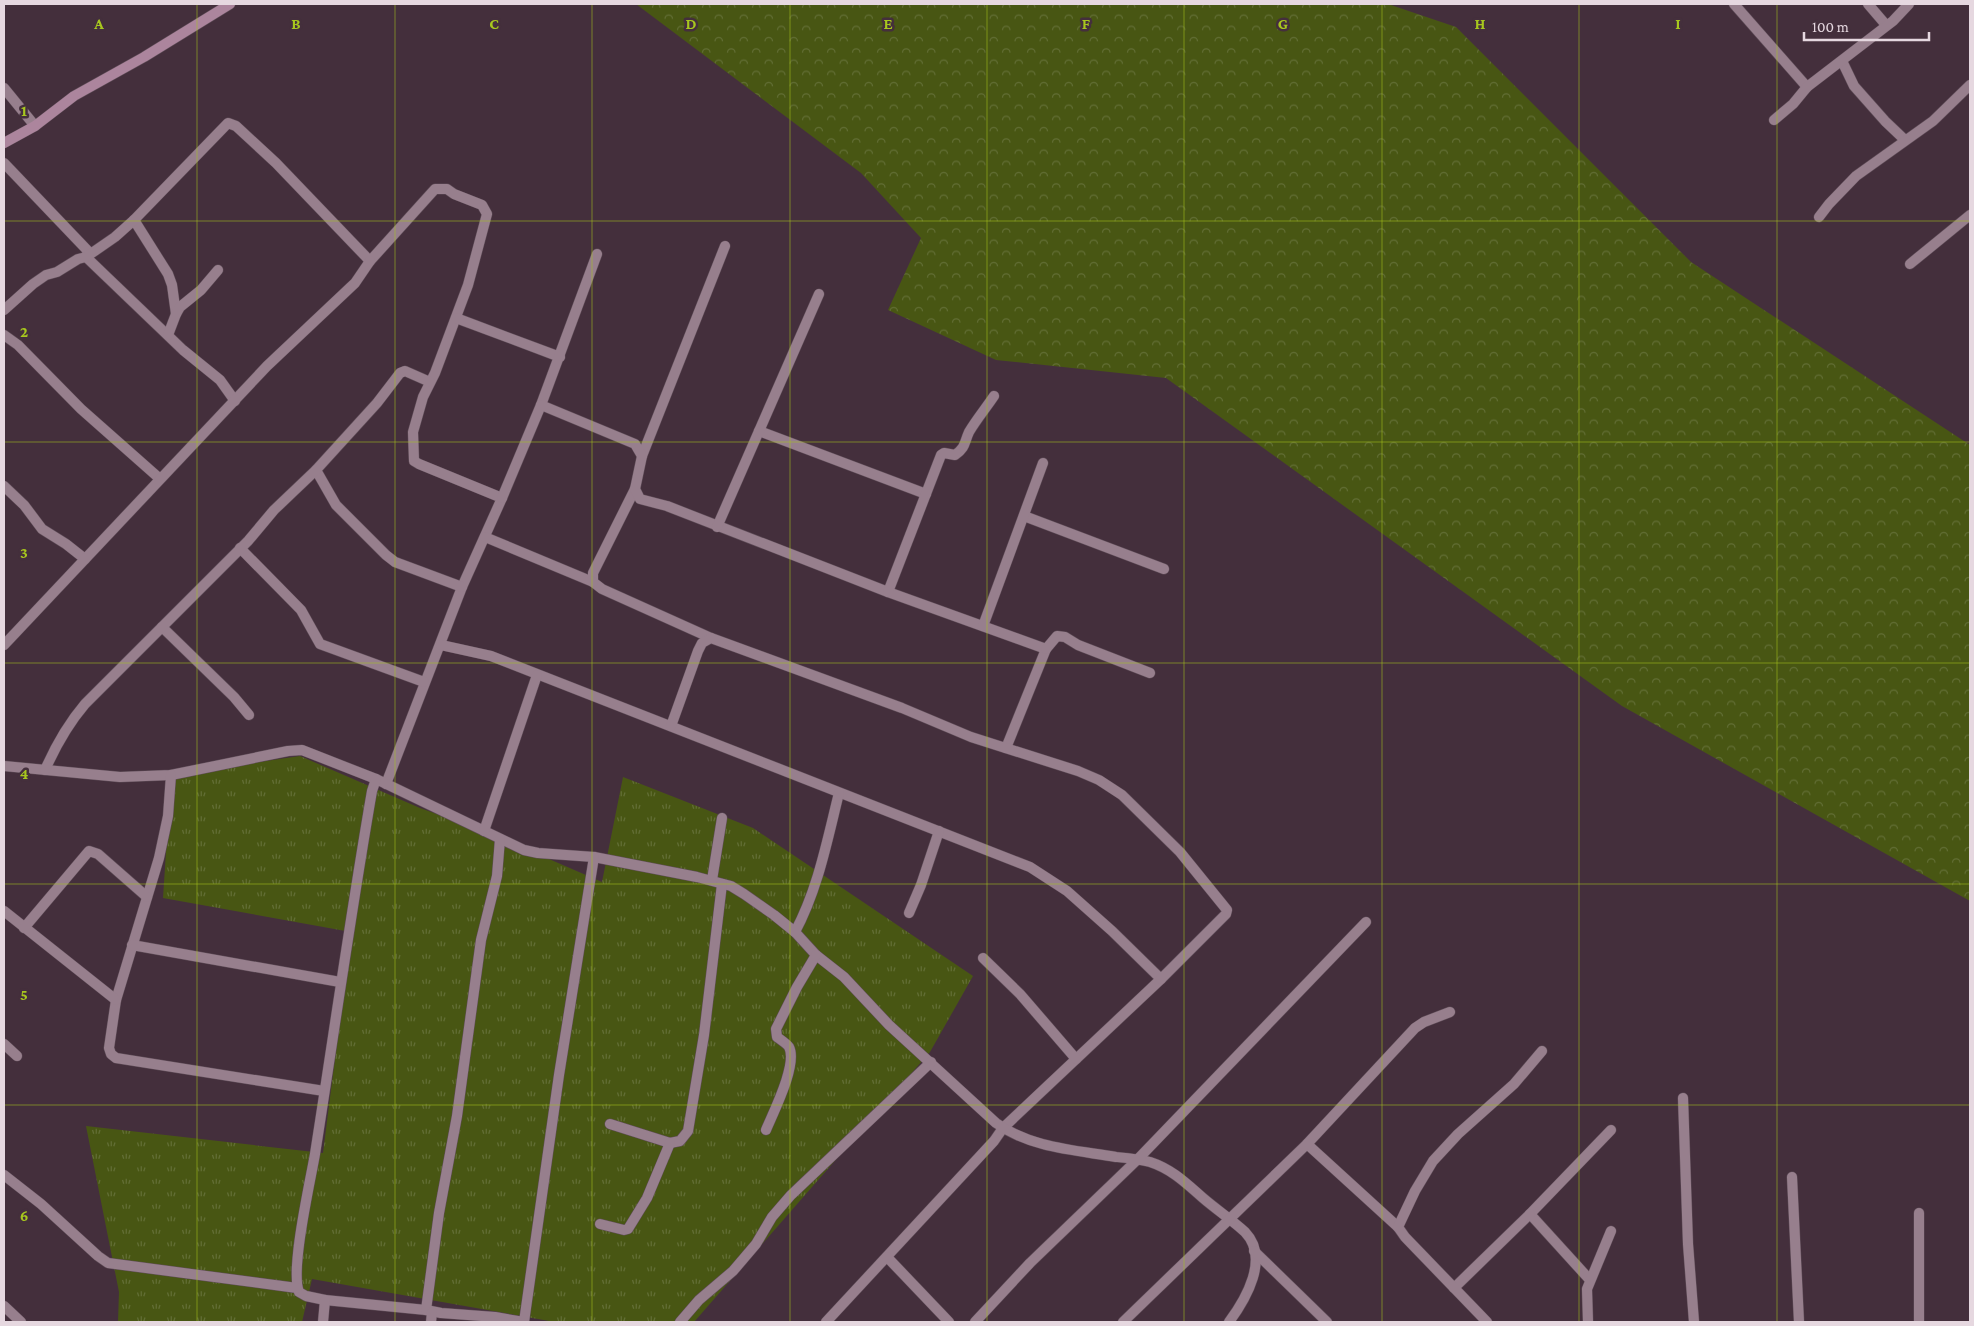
<svg xmlns="http://www.w3.org/2000/svg" width="1974" height="1326" font-family="'Crimson Pro',serif">
<defs>
<pattern id="grass-tufts" width="24" height="20" patternUnits="userSpaceOnUse" patternTransform="scale(1.25)"><rect width="24" height="20" fill="#485613"/><path d="M3 7l-1-3M5 7V3M7 7l1-3M15 17l-1-3M17 17v-4M19 17l1-3" fill="none" stroke="#626e35"/></pattern>
<pattern id="forest-crowns" width="20" height="18" patternUnits="userSpaceOnUse" patternTransform="scale(1.25)"><rect width="20" height="18" fill="#485613"/><path d="M2 6a3 3 0 1 1 6 0M12 15a3 3 0 1 1 6 0" fill="none" stroke="#626e35"/></pattern>
</defs>
<rect width="100%" height="100%" fill="#442f3c"/>
<polygon fill="url(#grass-tufts)" points="300,756 420,808 484,831 602,882 623,777 753,828 973,976 930,1052 694,1322 555,1322 312,1279 302,1322 118,1322 119,1292 86,1126 323,1153 351,932 163,898 171,775"/>
<polygon fill="url(#forest-crowns)" points="636,4 1388,4 1456,27 1691,262 1970,445 1970,901 1622,706 1166,378 996,360 888,310 921,238 861,173"/>
<g fill="none" stroke-linecap="round" stroke-linejoin="round">
<g stroke="#5f4d58" stroke-width="11">
<g id="street">
<polyline points="1734,4 1807,87"/>
<polyline points="1868,4 1886,25"/>
<polyline points="1842,61 1854,86 1885,121 1905,140"/>
<polyline points="4,88 35,126"/>
<polyline points="1774,120 1793,104 1807,87 1893,21 1909,4"/>
<polyline points="4,163 88,251 86,257 183,350 220,380 235,401"/>
<polyline points="1819,217 1829,204 1856,176 1933,121 1970,85"/>
<polyline points="134,220 168,274 172,285 176,314"/>
<polyline points="1910,264 1970,215"/>
<polyline points="4,310 33,284 46,275 57,272 78,259 86,257 115,237 134,220 228,123 236,126 276,163 370,261 435,189 447,189 454,194 482,205 487,214 468,285 435,373 423,397 413,432 414,461 419,464 502,498 462,587 386,784"/>
<polyline points="456,318 560,357"/>
<polyline points="4,335 18,345 81,409 159,478"/>
<polyline points="168,335 176,314 180,307 201,290 218,270"/>
<polyline points="541,405 597,254"/>
<polyline points="759,431 926,494"/>
<polyline points="642,456 725,246"/>
<polyline points="316,470 336,505 386,555 395,562 462,587"/>
<polyline points="4,486 24,505 42,529 66,544 85,559"/>
<polyline points="635,489 593,573 593,582 602,589 711,638"/>
<polyline points="502,498 541,405 635,444 642,456 635,489 640,499 667,506 888,592 1046,649 1006,748"/>
<polyline points="1024,516 1164,569"/>
<polyline points="717,527 819,294"/>
<polyline points="485,537 593,582"/>
<polyline points="240,548 301,610 320,644 424,682"/>
<path d="M 888,592 L 941,455 L 944,453 L 955,455 C 966,447 964,443 969,432 C 976,420 986,408 994,396"/>
<polyline points="983,626 1043,463"/>
<polyline points="162,627 234,697 249,715"/>
<polyline points="4,645 267,366 355,283 370,261"/>
<polyline points="441,645 491,656 1030,867 1067,891 1112,931 1161,979 1003,1128 994,1141 826,1322"/>
<polyline points="1046,649 1057,636 1065,637 1078,645 1150,673"/>
<polyline points="671,726 698,651 702,643 711,638 902,708 971,737 1078,771 1099,780 1122,795 1180,852 1227,910 1226,914 1161,979"/>
<path d="M 4,766 L 120,777 L 171,775 L 288,751 L 302,750 L 376,779 L 524,850 L 538,853 L 594,857 L 697,877 L 731,886 L 744,894 L 774,915 L 795,932 L 816,955 L 844,977 L 889,1025 L 996,1123 C 1031,1148 1075,1150 1116,1157 C 1127,1158 1139,1159 1150,1162 C 1172,1169 1187,1184 1203,1198 C 1217,1210 1232,1220 1245,1232 C 1270,1258 1246,1299 1229,1322"/>
<path d="M 45,770 C 56,745 68,724 85,704 L 248,541 L 274,510 L 316,470 L 377,403 L 400,373 L 405,371 L 430,382"/>
<polyline points="171,775 168,816 159,858 116,1000 109,1048 111,1054 116,1058 324,1091"/>
<path d="M 376,779 L 372,791 C 351,912 334,1033 315,1154 C 310,1183 290,1270 299,1292 L 306,1296 L 325,1300 L 426,1310 L 441,1313 L 495,1317 L 524,1322"/>
<polyline points="484,831 537,675"/>
<polyline points="712,880 722,818"/>
<polyline points="4,911 116,1000"/>
<polyline points="909,913 921,885 939,831"/>
<polyline points="24,928 89,851 98,854 147,897"/>
<path d="M 795,932 C 818,889 827,841 839,793"/>
<polyline points="132,945 340,982"/>
<polyline points="983,958 1020,994 1076,1059"/>
<polyline points="4,1044 17,1056"/>
<polyline points="1683,1098 1688,1244 1694,1322"/>
<polyline points="610,1124 670,1143 680,1141 688,1131 704,1035 722,884"/>
<path d="M 766,1130 C 773,1113 798,1064 789,1047 C 787,1044 781,1040 777,1037 L 776,1029 L 797,987 L 816,955"/>
<polyline points="1307,1144 1398,1227"/>
<polyline points="4,1175 41,1204 98,1256 108,1263 297,1288"/>
<polyline points="1792,1177 1799,1322"/>
<polyline points="600,1224 624,1230 628,1229 647,1198 670,1143"/>
<polyline points="1254,1251 1327,1322"/>
<polyline points="887,1257 949,1322"/>
<polyline points="1590,1280 1530,1214 1611,1130"/>
<polyline points="1454,1288 1530,1214"/>
<polyline points="4,1306 21,1322"/>
<polyline points="426,1310 439,1213 457,1116 481,940 497,876 500,839"/>
<polyline points="323,1322 325,1300"/>
<polyline points="431,1322 432,1312"/>
<polyline points="524,1322 559,1075 594,857"/>
<polyline points="680,1322 699,1300 733,1271 756,1244 772,1217 791,1195 931,1062"/>
<polyline points="975,1322 1030,1263 1137,1160 1366,922"/>
<polyline points="1123,1322 1307,1144 1415,1028 1424,1022 1450,1012"/>
<polyline points="1487,1322 1405,1237 1398,1227 1415,1191 1433,1161 1458,1134 1514,1084 1542,1051"/>
<polyline points="1588,1322 1587,1289 1611,1231"/>
<polyline points="1919,1322 1919,1213"/>
</g>
</g>
<g stroke="#5f4d58" stroke-width="11">
<polyline id="secondary" points="4,143 35,126 74,96 144,57 230,4"/>
</g>
<use href="#street" stroke="#977f8d" stroke-width="10"/>
<use href="#secondary" stroke="#ac859d" stroke-width="10"/>
</g>
<path fill="none" stroke="#a7c71e" stroke-width="1" stroke-opacity="0.55" d="M 197,4 L 197,1322M 395,4 L 395,1322M 592,4 L 592,1322M 790,4 L 790,1322M 987,4 L 987,1322M 1184,4 L 1184,1322M 1382,4 L 1382,1322M 1579,4 L 1579,1322M 1777,4 L 1777,1322M 4,221 L 1970,221M 4,442 L 1970,442M 4,663 L 1970,663M 4,884 L 1970,884M 4,1105 L 1970,1105"/>
<g font-size="16" text-anchor="middle" font-weight="bold" fill="#a7c71e" stroke="#442f3c" stroke-width="5" stroke-linejoin="round" paint-order="stroke">
<text x="99" y="29">A</text>
<text x="296" y="29">B</text>
<text x="494" y="29">C</text>
<text x="691" y="29">D</text>
<text x="888" y="29">E</text>
<text x="1086" y="29">F</text>
<text x="1283" y="29">G</text>
<text x="1480" y="29">H</text>
<text x="1678" y="29">I</text>
<text x="24" y="116">1</text>
<text x="24" y="337">2</text>
<text x="24" y="558">3</text>
<text x="24" y="779">4</text>
<text x="24" y="1000">5</text>
<text x="24" y="1221">6</text>
</g>
<rect width="1974" height="1326" fill="none" stroke="#e6d8e0" stroke-width="10"/>
<path d="M1804 32v8h125v-8" fill="none" stroke="#e6d8e0" stroke-width="2.5"/>
<text x="1812" y="32" font-size="15" fill="#e6d8e0" stroke="#442f3c" stroke-width="4" paint-order="stroke">100 m</text>
</svg>
